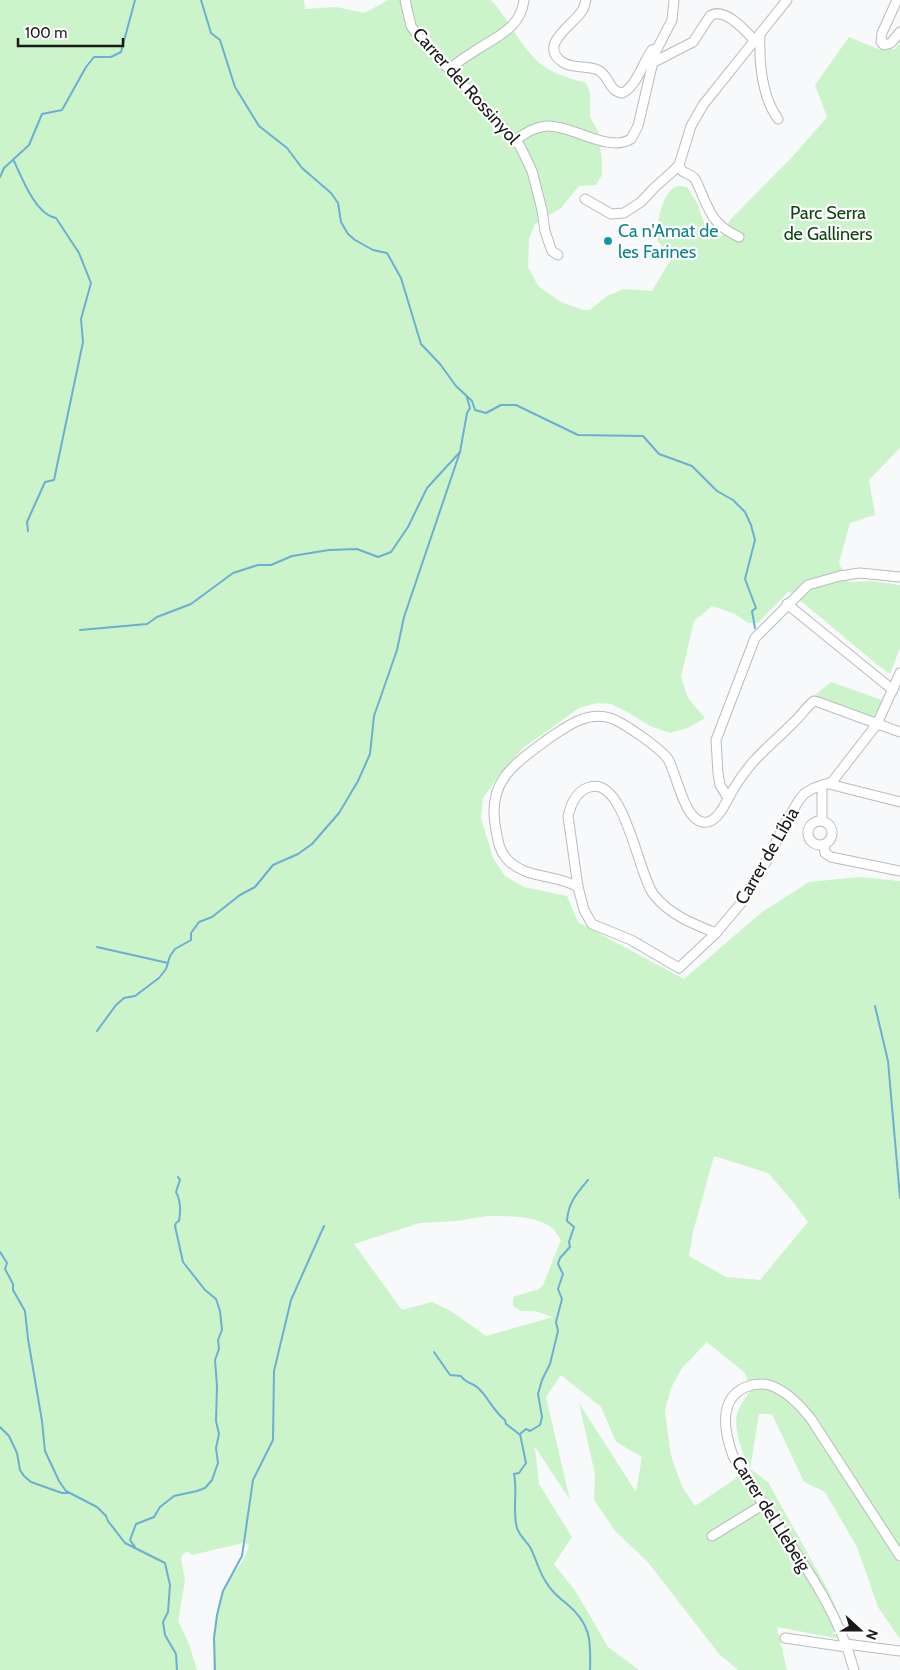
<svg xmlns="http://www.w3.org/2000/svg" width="900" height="1670" font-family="Cabin,sans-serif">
<rect width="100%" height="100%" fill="#f8f9fb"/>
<g fill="#ccf4ca" fill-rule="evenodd">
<path d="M 0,0 L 304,0 L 305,9 L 336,7 L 364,13 L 389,0 L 491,0 C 513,23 525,60 556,73 C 565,77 576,80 586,83 L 590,93 L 590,117 L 598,131 L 602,160 L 602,175 L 596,185 L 579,186 L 561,208 L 535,224 L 529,239 L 528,267 L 538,286 L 561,302 L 583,310 L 590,310 L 607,296 L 623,289 L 652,291 L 671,259 L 655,237 C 658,224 662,189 678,186 C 681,185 684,187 687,187 L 697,203 L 705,225 L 721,237 L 730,220 L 794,155 L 827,117 L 815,85 L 849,37 L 878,49 L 895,49 L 900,43 L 900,448 L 869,480 L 875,515 L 850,523 L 839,563 L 848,582 L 870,581 L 900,585 L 900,648 L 890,674 L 880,667 L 789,591 L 758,623 L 748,623 L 735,614 L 712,606 L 694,621 L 681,677 L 688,698 L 705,718 L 688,728 L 670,733 L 650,726 L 629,713 L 611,704 L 597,703 L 579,708 L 523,748 L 498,777 L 483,798 L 481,818 L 493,858 L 505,876 L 524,887 L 567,896 L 578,922 L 684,979 L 762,912 L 809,882 L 860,877 L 900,881 L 900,1639 L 878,1607 L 857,1547 L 825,1492 L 804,1482 L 772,1414 L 759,1414 L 750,1469 L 768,1482 L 828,1590 L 846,1630 L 835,1638 L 777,1627 L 787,1670 L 738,1670 L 719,1654 L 647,1561 L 616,1532 L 594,1500 L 595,1474 L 579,1403 L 636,1492 L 642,1457 L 616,1442 L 601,1407 L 561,1375 L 546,1397 L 570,1500 L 535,1447 L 539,1484 L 572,1537 L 554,1564 L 576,1592 L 608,1647 L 639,1670 L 213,1670 C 215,1644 213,1613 224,1589 C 231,1573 246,1562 249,1545 L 243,1543 L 192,1555 L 188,1552 L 184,1553 L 181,1558 L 185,1581 L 178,1621 L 189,1644 L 197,1670 L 0,1670 ZM 714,1156 L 768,1173 L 793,1202 L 808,1222 L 760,1280 L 726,1277 L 689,1256 L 693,1232 ZM 488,1216 C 508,1216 534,1215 551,1227 C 555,1230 558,1236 561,1240 L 543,1285 L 539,1289 L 513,1297 L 513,1306 L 521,1311 L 535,1311 L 553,1317 L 486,1336 L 451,1311 L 432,1302 L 402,1310 L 354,1244 L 420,1223 L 457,1221 ZM 707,1342 L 745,1373 L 751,1390 C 746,1397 739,1406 737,1414 C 733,1431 743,1454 750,1469 L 695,1506 L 683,1488 L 673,1462 L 670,1450 L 665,1410 L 671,1388 L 682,1368 Z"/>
<polygon points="831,682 882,700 875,716 871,716 814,696"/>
</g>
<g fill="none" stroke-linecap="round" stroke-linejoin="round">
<g stroke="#6caed4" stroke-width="2">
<polyline points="201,0 211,33 220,40 235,87 259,126 287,148 302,168 331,193 338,203 341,222 348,234 355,240 373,250 387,253 401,278 421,344 440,364 456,386 472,401 475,410 486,413 501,405 516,405 578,435 643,436 659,454 692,466 717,491 733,500 745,512 751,525 755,540 745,579 756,608 752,611 755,628"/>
<path d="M 14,161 C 22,178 36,215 56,218 L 79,253 L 91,283 L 81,319 L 83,342 L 54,480 L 45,482 L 27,522 L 28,531"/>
<polyline points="0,177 4,168 29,145 42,114 62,110 86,67 94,57 111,57 121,52 135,0"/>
<polyline points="80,630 147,624 157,617 191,604 233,573 258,565 271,565 292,556 329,550 357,549 378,557 391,552 408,527 427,488 460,452 467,413 470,408 467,398"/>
<polyline points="97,947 168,963"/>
<polyline points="875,1006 888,1061 900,1198"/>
<polyline points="97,1031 116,1005 124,998 135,996 159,978 166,969 170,956 175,949 191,940 191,933 199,922 212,917 240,895 255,887 273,865 298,854 312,844 339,813 358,781 370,754 374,716 397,650 404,617 460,452"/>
<path d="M 588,1180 C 577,1193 568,1203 567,1221 L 574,1227 L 569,1242 L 570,1247 L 560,1258 L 558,1264 L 563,1274 L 558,1289 L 562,1299 L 556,1322 L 558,1331 L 550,1364 L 542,1380 L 538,1394 L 542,1417 L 540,1425 L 530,1431 L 526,1429 L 520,1434 L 526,1463 L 519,1473 L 514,1474 C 518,1492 512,1510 517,1528 C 519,1535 526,1541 530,1547 C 536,1558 539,1572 546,1582 C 551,1591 559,1598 567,1604 C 591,1624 591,1641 590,1670"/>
<polyline points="0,1252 7,1263 5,1269 13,1284 13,1290 25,1311 28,1339 42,1421 45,1451 59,1481 66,1491 97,1507 106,1516 108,1521 125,1543 165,1563 170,1585 168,1612 163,1622 165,1635 176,1654 177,1670"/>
<path d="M 434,1352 L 450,1375 L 461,1376 C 465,1383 471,1382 477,1387 C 488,1396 492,1410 505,1420 L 506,1424 L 519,1434"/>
<polyline points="0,1427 9,1436 17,1453 20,1470 24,1476 31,1482 62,1493 69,1493"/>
<path d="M 135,1547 L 130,1540 L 136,1524 L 154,1517 L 160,1507 L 174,1496 L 197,1491 L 205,1488 L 212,1480 L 218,1463 L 216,1448 L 219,1434 L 216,1421 L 217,1386 L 215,1360 L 219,1349 L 218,1340 L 222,1330 L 220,1311 L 216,1299 L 205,1290 L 183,1262 L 175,1226 L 176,1223 L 179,1221 C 181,1210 181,1201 176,1192 L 180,1180 L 178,1177"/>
<polyline points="215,1670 214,1638 217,1615 223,1591 242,1556 253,1480 273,1440 274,1371 291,1300 324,1226"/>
</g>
<g stroke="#babbbd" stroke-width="11">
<g id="minor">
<polyline points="405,0 411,26 418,36 520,146 532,171 542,210 545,231 550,246 552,251 558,255"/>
<path d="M 586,0 C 585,4 584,8 582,11 C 573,25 536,46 564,63 C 574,69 588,65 598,70 C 610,76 608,91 622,93 C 636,88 643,62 652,50 L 657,49"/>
<polyline points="897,0 882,33 881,42 884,45 891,43 900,32"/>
<path d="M 760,35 C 759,63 761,95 778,119"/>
<path d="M 652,63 L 693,42 L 710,16 C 724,6 746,31 755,41"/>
<path d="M 449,69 C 458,62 468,55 478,49 C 498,36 521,27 524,0"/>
<path d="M 515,140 C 526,133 534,127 547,126 C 572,125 608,153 631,139 L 638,126 L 655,53 L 672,20 L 674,0"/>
<path d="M 679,165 C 681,175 690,172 695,179 C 709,206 708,223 739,237"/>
<polyline points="585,199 611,214 624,213 641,202 654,188 672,172 679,165 691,126 703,105 787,0"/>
<polyline points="787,604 893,690"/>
<path d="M 900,673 L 877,724 L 832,782 L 814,788 L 805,793 L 799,800 L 783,827 L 770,855 L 742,902 L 716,933 L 679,968 L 631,940 L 592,924 L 584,910 L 578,887 C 555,873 525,880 506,858 C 499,850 498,840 496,830 C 486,782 513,765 548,739 C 566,727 586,711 610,718 C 623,722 660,748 668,759 C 677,774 685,827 708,822 C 720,819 727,799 733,790 C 751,759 769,747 793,723 C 801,716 806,707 814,701 L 818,702 C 845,712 873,722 900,732"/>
<polyline points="829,784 900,802"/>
<polyline points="822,785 822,821"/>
<polyline points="728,798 720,785 718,773 716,740 755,638 808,585 840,576 860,573 900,577"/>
<circle cx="820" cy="833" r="12"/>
<polyline points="824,845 825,853 831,857 900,871"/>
<path d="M 578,887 L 568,816 C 571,804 577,790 590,787 C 625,777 638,875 654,895 C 670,915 693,924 716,933"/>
<polyline points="712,1536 764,1504"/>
<polyline points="785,1638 846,1647"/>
<polyline points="846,1644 900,1651"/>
<path d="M 854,1670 C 833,1590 773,1527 733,1456 C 725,1434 717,1399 746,1387 C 753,1384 761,1383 769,1385 C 786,1390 800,1405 811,1419 L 900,1556"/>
</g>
</g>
<use href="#minor" stroke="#fff" stroke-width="9"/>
</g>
<circle fill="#0f9aa8" stroke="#fff" stroke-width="2" cx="608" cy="241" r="5"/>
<g text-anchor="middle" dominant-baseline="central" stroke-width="4.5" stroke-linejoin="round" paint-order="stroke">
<g font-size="18" fill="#19191a" stroke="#fff">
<text transform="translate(466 86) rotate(48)">Carrer del Rossinyol</text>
<text transform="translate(767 856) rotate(-60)">Carrer de Líbia</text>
<text transform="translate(771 1514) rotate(58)">Carrer del Llebeig</text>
</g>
<g font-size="18" fill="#114313" stroke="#fff">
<text x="828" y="213">Parc Serra<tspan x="828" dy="21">de Galliners</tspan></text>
</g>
<g font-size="18" fill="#0d838f" stroke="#fff" text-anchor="start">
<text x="618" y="231">Ca n'Amat de<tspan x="618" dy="21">les Farines</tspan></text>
</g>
</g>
<g transform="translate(860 1630) rotate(111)" stroke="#ffffff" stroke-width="4" paint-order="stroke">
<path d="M0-4L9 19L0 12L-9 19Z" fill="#19191a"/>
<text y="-8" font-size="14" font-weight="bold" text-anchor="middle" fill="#19191a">N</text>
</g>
<path d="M18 38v8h105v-8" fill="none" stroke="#19191a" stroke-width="2.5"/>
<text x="25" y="38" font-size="15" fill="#19191a" stroke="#ffffff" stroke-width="4" paint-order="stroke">100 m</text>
</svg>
